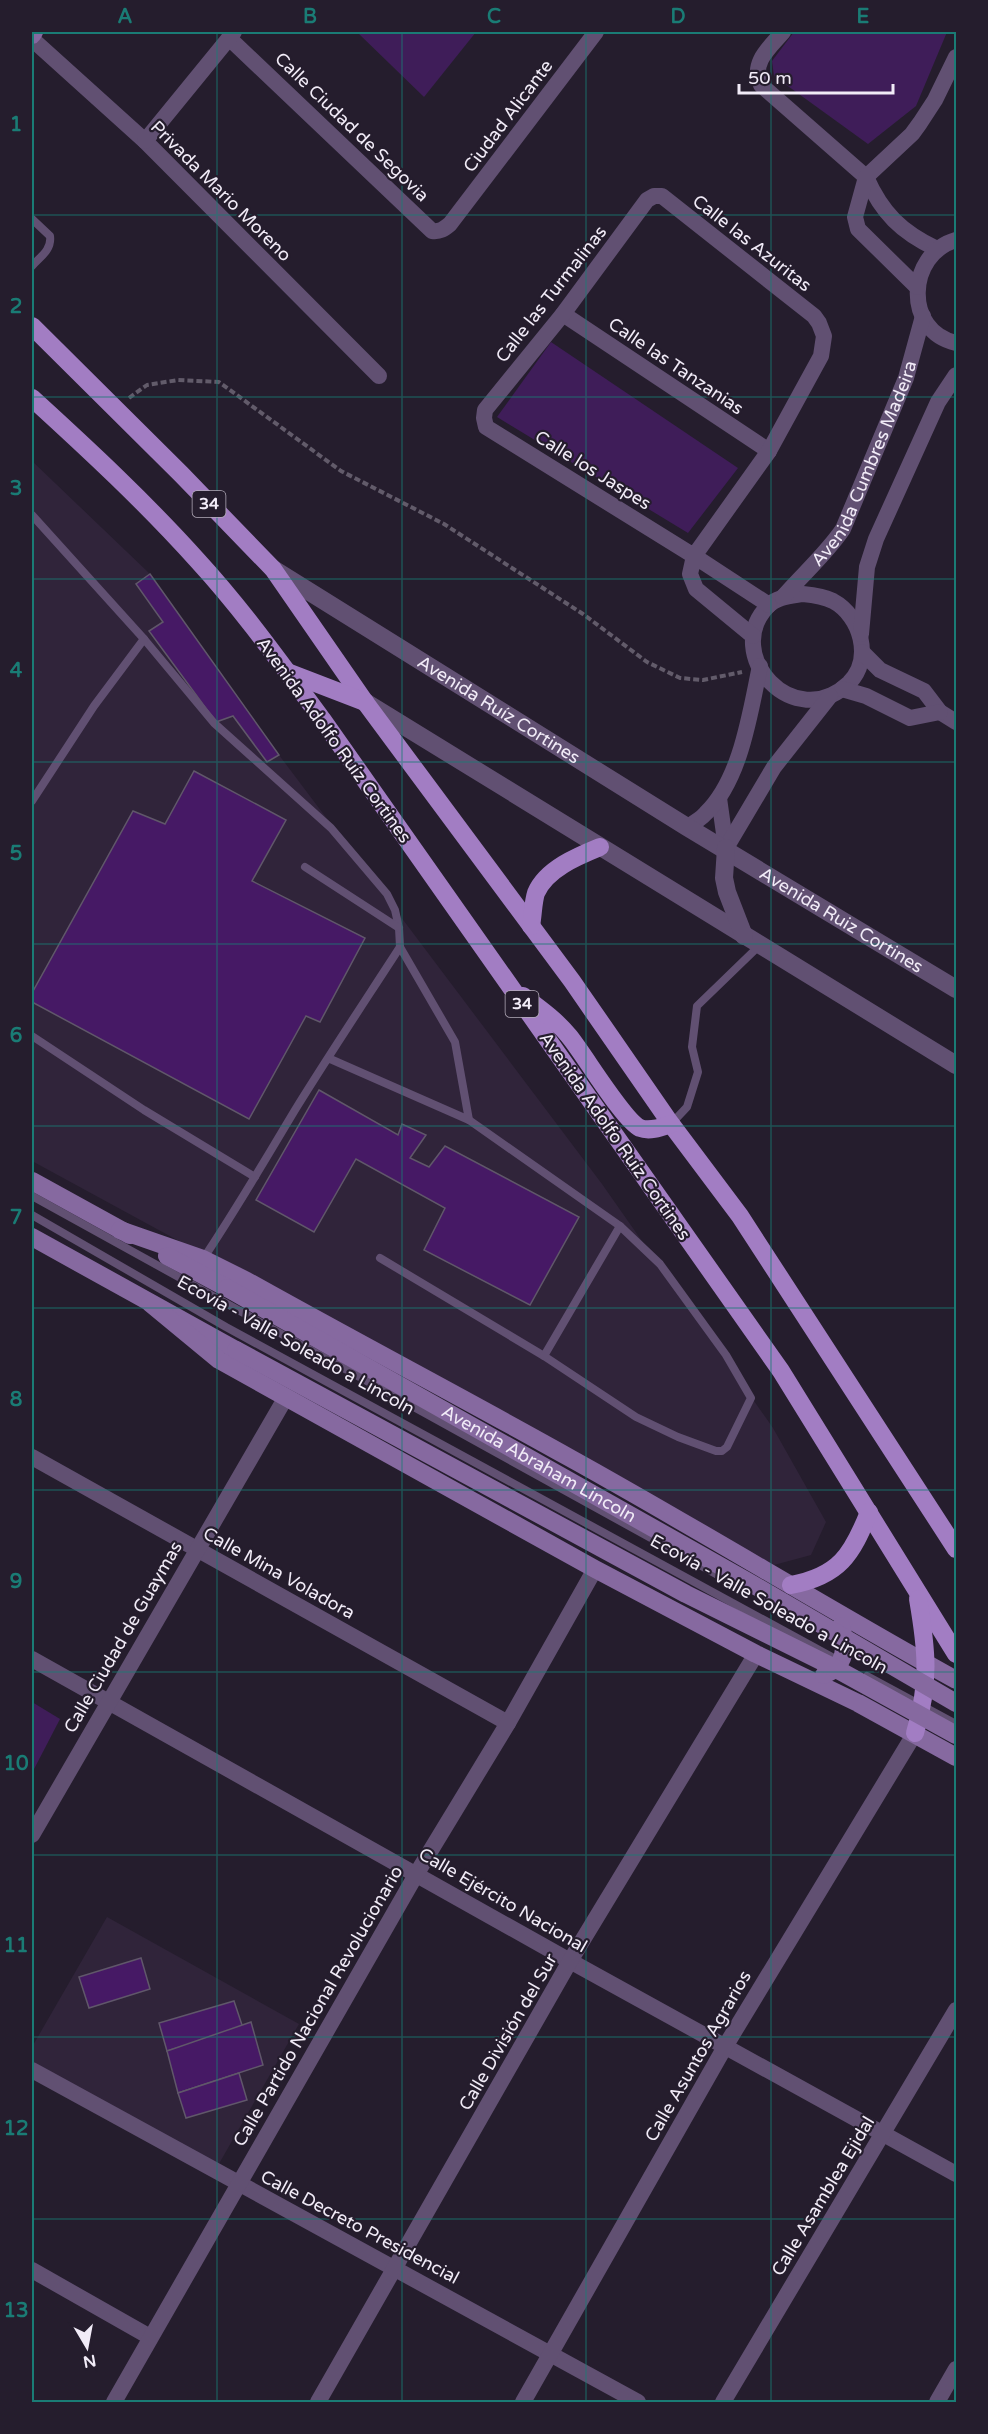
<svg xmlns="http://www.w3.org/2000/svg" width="988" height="2434" font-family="'Varela Round',sans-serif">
<rect width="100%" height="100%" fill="#251d2d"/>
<g fill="#30243a">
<polygon points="32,461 150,574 279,755 602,1184 773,1428 826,1522 811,1555 774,1565 32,1161"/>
<polygon points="107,1917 299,2024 216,2169 32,2061 32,2047"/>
</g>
<g fill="#3f1d59">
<polygon points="357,32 476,32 424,97"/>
<polygon points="794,32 947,32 916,106 868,144 774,76 772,61"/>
<polygon points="551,342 738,468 688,533 497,417"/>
<polygon points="32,1702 60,1719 32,1773"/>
</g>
<g fill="#461965" stroke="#60576a" stroke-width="1.5">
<polygon points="150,574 279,755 267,762 233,716 216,722 149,631 163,622 136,584"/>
<polygon points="194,771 286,820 252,881 365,938 320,1022 306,1016 249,1119 32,1002 32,993 133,811 165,824"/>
<polygon points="319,1090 398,1135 402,1124 426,1135 410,1158 429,1167 445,1146 579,1217 530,1305 424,1250 445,1208 356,1159 314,1232 256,1200"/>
<polygon points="141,1958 150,1989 89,2008 79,1977"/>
<polygon points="234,2001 243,2028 167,2051 159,2023"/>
<polygon points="251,2022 263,2065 178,2093 167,2051"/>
<polygon points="239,2073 247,2100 186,2118 178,2093"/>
</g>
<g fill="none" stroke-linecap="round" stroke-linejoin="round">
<polyline stroke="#625b6a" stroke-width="4" stroke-dasharray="6 3" stroke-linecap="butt" points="129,398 147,385 178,380 219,382 341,471 444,524 583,614 647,662 680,678 703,680 742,672"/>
<g stroke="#615072" stroke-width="8">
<path d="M 32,219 L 50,236 C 52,250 40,257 32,266"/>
<polyline points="32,515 144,639 214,723 331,828 387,894 395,910 399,928 400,947"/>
<polyline points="32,801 94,706 144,639"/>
<polyline points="305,867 399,928"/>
<polyline points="32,1036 144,1110 255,1177"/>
<polyline points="671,1124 687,1107 698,1072 692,1047 697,1006 760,945"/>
<polyline points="32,1196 734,1584"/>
<polyline points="32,1215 226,1327 832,1657"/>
<polyline points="380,1258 544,1356 636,1417 678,1437 716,1451 722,1451 727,1447 751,1398 726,1355 660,1264 620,1226 469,1120"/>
<path d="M 203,1259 C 236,1210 265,1160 295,1110 C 329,1055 365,1001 400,947 L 455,1042 L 469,1120 L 328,1058"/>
<polyline points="544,1356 620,1226"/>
<polyline points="867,1676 956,1724"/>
</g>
<g stroke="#615072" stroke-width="16">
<path d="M 783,32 C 770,47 750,63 761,85 L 866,177 C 882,213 901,232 937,249"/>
<path d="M 229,38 L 432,231 C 440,232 444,229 450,224 L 596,32"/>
<polyline points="32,39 145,141 379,376"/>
<polyline points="145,141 234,32"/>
<path d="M 956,240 C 907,254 903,331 956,343"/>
<polyline points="917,287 858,229 855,217 866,177 912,134 920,123 935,100 956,57"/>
<polyline points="563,314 769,451"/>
<path d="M 802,594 C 812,595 823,596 833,601 C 861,616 873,659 849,683 C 794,735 721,654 768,606 C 776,597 790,596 802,594 Z"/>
<path id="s1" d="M 783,597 C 803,574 826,554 843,529 L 906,378 L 923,316"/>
<polyline points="861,634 867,567 876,539 938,402 956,375"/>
<polyline points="753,636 696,589 690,574 694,556 769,451 821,356 824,336 819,323 814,316 662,196 654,196 647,200 563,314 485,410 484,418 486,427 694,556 769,605"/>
<polyline points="862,652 880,670 924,691 940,712 956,722"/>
<polyline points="842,689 866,696 910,718 940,712"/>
<polyline points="719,798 726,848"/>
<path d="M 687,827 C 694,823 701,819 706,813 C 741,779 750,713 760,666"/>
<polyline points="726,848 774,767 830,696"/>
<polyline points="32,1457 508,1723"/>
<polyline points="32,1659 570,1961 956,2174"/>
<polyline points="32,1835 286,1397"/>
<polyline points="32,2070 638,2402"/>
<polyline points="32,2270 150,2337"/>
<polyline points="114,2402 417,1873 508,1723 595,1569"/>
<polyline points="318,2402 570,1961 756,1654"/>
<polyline points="523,2402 726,2045 915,1733"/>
<polyline points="723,2402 956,2010"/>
<polyline points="937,2402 956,2369"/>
</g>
<g stroke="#615072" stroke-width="18">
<path id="s2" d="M 273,569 L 687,827 L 956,989"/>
<polyline points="365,702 956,1065"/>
<polyline points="726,848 724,878 727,892 744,936"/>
</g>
<g stroke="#8669a0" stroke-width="18">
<polyline points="32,35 34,32"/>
<polyline points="32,1181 130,1235"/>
<path d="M 120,1230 L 203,1259 L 247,1281 C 354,1341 463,1398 570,1458 C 700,1530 826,1608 956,1680"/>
<polyline points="32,1237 236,1350"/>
<polyline points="167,1256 227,1288"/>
<polyline points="150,1303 219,1360 595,1569 756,1654 858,1703 956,1757"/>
<path d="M 824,1675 C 846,1666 847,1647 841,1626"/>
</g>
<g stroke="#a27dc3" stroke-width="18">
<polyline points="32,326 181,474 273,569 365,702 572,981 671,1124 740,1216 956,1549"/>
<path d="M 32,398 C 89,450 146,503 198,561 C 243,610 282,665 322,719 L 781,1371 L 956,1654"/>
<polyline points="287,672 365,702"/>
<path d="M 531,926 C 533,916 533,902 536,893 C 546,869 578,856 600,847"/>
<path d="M 523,996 C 539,1008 556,1020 569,1036 C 584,1054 623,1120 640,1128 C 650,1132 662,1127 671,1124"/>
<path d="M 791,1585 C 839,1576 852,1555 869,1512"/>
<path d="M 915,1733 C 930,1682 927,1651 918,1599"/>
</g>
<g stroke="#8669a0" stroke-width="18">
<path id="s3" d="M 227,1288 L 747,1581 L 956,1703"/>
<polyline points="236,1350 686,1594 831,1666 956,1735"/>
</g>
</g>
<path fill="none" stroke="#1a7c75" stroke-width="1.5" stroke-opacity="0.55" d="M 217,32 L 217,2402M 402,32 L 402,2402M 586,32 L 586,2402M 771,32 L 771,2402M 32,215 L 956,215M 32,397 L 956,397M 32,579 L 956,579M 32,762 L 956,762M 32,944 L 956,944M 32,1126 L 956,1126M 32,1308 L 956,1308M 32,1490 L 956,1490M 32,1672 L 956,1672M 32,1855 L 956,1855M 32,2037 L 956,2037M 32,2219 L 956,2219"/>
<g text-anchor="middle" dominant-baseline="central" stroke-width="4.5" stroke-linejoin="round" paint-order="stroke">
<g fill="#251d2d" stroke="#b4adba" stroke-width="1.5">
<rect x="192.5" y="491" width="33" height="26" rx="4.5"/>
<rect x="505.5" y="991" width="33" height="26" rx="4.5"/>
</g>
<g font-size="16" font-weight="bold" fill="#f1ebf7">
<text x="209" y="504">34</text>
<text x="522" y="1004">34</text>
</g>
<g font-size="18" fill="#f1ebf7" stroke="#251d2d">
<text transform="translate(508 116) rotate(-53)">Ciudad Alicante</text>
<text transform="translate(352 127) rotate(44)">Calle Ciudad de Segovia</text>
<text transform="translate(221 191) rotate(45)">Privada Mario Moreno</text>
<text transform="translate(752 243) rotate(38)">Calle las Azuritas</text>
<text transform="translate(551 294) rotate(-52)">Calle las Turmalinas</text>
<text transform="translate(676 366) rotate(34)">Calle las Tanzanias</text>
<text stroke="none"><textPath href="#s1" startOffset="159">Avenida Cumbres Madeira</textPath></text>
<text transform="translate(593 470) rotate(32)">Calle los Jaspes</text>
<text stroke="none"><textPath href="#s2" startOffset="266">Avenida Ruíz Cortines</textPath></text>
<text transform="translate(334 740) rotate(54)">Avenida Adolfo Ruíz Cortines</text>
<text stroke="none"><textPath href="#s2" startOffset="668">Avenida Ruiz Cortines</textPath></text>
<text transform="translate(615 1136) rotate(55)">Avenida Adolfo Ruíz Cortines</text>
<text transform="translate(296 1345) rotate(29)">Ecovía - Valle Soleado a Lincoln</text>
<text stroke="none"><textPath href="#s3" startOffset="358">Avenida Abraham Lincoln</textPath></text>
<text transform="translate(279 1573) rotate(29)">Calle Mina Voladora</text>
<text transform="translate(769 1604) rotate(29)">Ecovía - Valle Soleado a Lincoln</text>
<text transform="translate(123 1637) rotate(-60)">Calle Ciudad de Guaymas</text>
<text transform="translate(503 1900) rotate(30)">Calle Ejército Nacional</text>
<text transform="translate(318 2006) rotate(-60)">Calle Partido Nacional Revolucionario</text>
<text transform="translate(508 2032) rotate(-60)">Calle División del Sur</text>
<text transform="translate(698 2056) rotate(-60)">Calle Asuntos Agrarios</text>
<text transform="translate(823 2196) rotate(-59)">Calle Asamblea Ejidal</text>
<text transform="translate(360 2227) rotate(28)">Calle Decreto Presidencial</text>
</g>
</g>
<rect width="988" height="2434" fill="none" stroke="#251d2d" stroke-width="66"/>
<g transform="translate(87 2347) rotate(170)" stroke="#251d2d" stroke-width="4.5" paint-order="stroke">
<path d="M0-4.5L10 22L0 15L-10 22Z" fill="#f1ebf7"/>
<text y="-9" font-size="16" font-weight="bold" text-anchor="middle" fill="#f1ebf7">N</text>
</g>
<path d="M739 84v9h154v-9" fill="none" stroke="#f1ebf7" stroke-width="3"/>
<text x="748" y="84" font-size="18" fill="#f1ebf7" stroke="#251d2d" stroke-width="4.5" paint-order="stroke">50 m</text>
<rect x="33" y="33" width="922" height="2368" fill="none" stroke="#1a7c75" stroke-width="2"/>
<g font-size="20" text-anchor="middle" font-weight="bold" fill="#1a7c75">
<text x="125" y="23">A</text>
<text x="310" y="23">B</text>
<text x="494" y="23">C</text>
<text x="678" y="23">D</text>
<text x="863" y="23">E</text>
<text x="16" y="131">1</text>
<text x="16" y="313">2</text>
<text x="16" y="495">3</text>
<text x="16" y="677">4</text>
<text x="16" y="860">5</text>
<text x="16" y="1042">6</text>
<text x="16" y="1224">7</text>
<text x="16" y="1406">8</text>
<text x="16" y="1588">9</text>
<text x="16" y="1770">10</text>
<text x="16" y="1952">11</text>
<text x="16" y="2135">12</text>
<text x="16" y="2317">13</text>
</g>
</svg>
